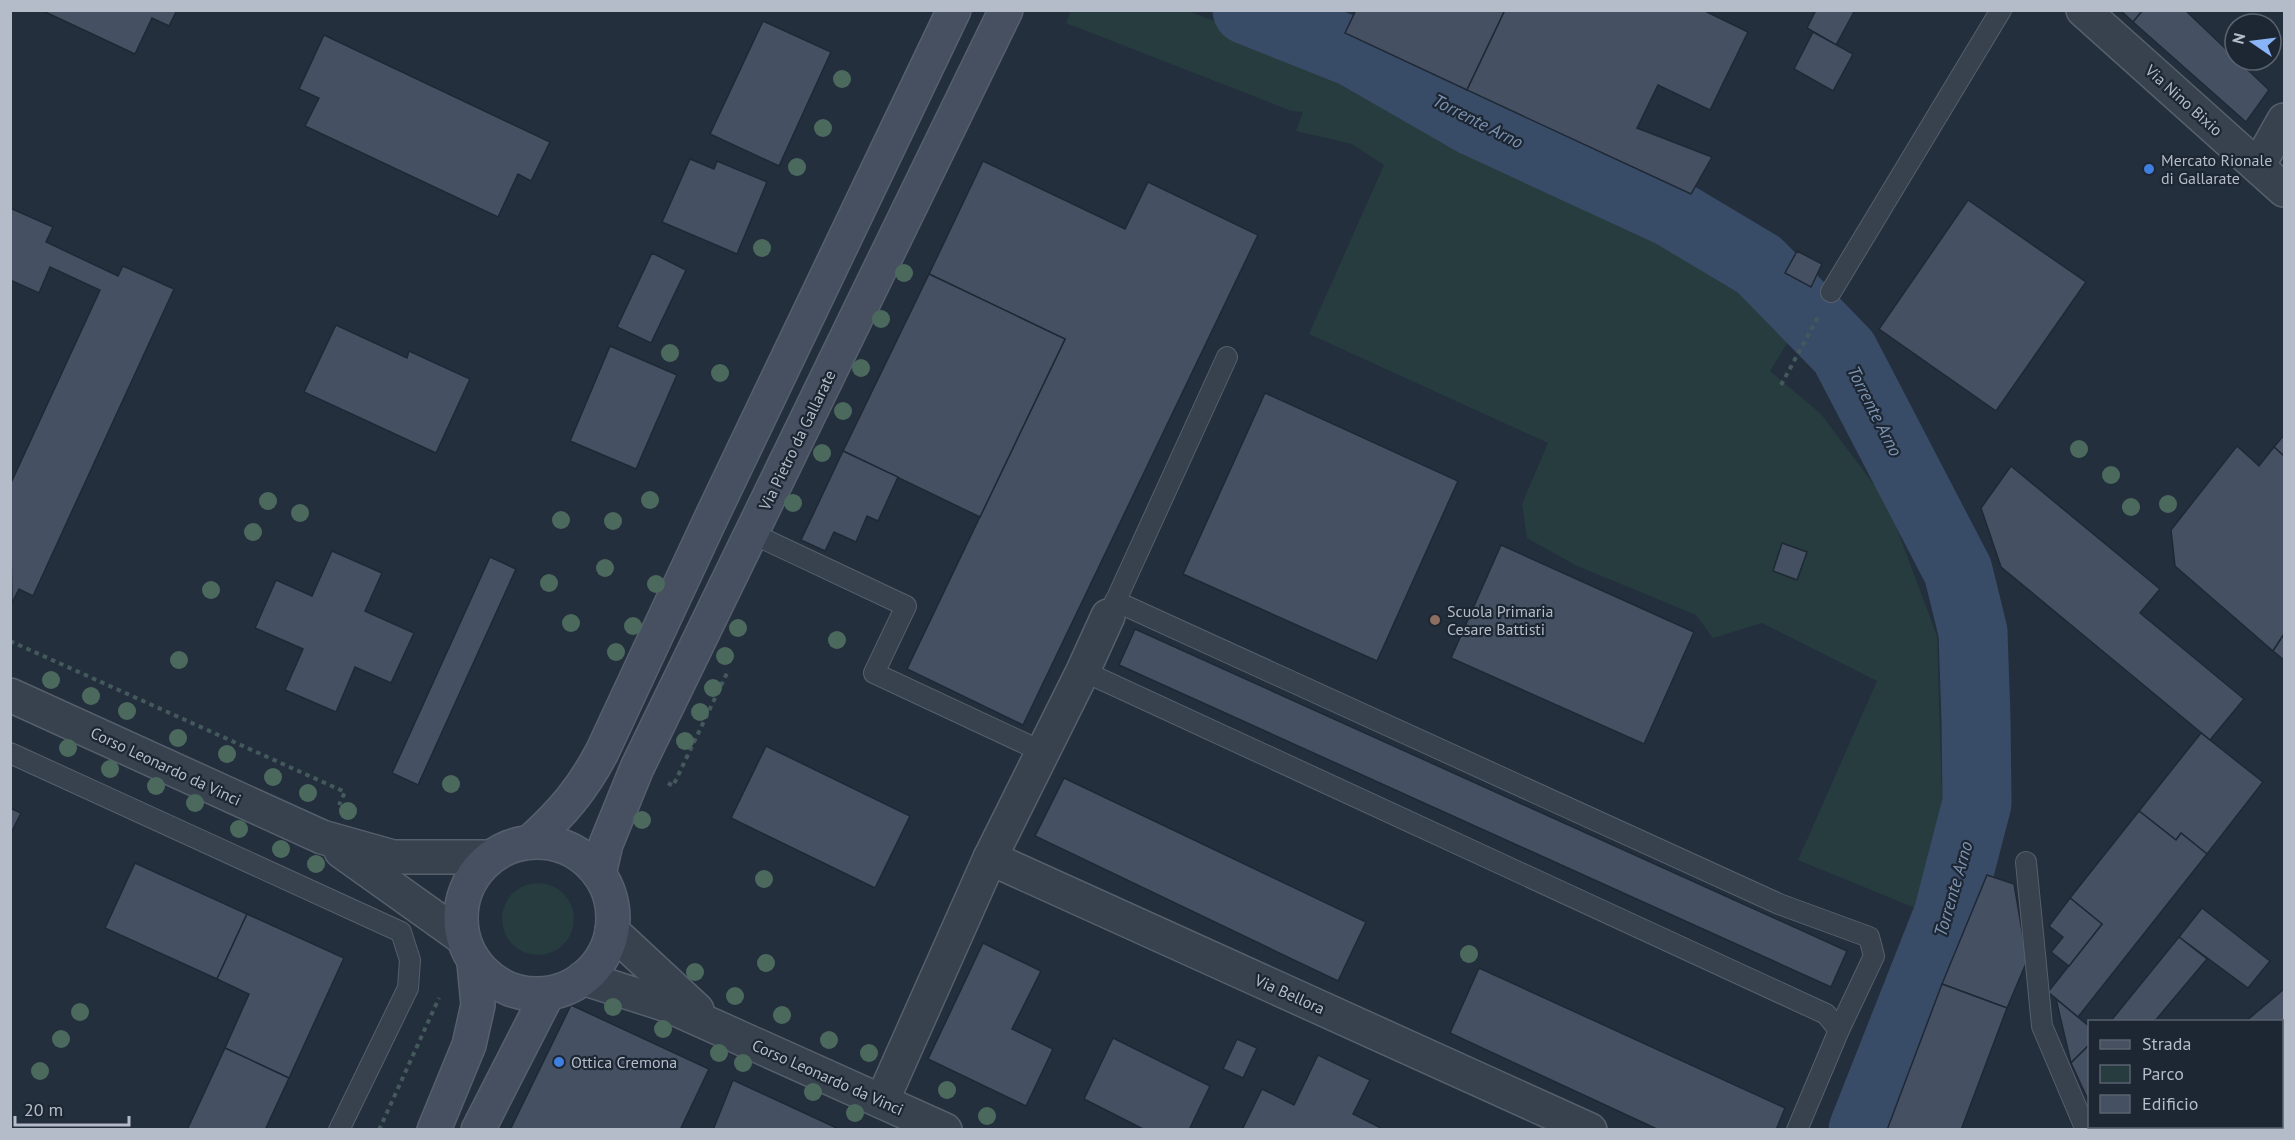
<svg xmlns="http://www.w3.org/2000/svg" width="2295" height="1140" font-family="'PT Sans',sans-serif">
<rect width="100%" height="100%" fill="#242f3e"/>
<g fill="#263c3f">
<polygon points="1071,11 1188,11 1321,62 1537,179 1683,247 1794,332 1770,371 1821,414 1887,502 1937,636 1942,801 1915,908 1798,860 1877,681 1762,623 1713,638 1696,615 1575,565 1527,538 1522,504 1548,443 1309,334 1384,165 1352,144 1296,131 1303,112 1292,111 1066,23"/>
<circle cx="538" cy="919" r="36"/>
</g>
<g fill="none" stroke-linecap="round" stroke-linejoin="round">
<polyline stroke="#394c67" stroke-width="69" points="1247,10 1355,53 1475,122 1672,213 1759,265 1844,352 1958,571 1973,632 1976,719 1977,803 1948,915 1863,1130"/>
</g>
<g fill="#455162" stroke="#1f2835" stroke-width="1.5">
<polygon points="41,10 177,10 169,26 152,18 135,54"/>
<polygon points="1356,10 1505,10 1467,90 1345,33"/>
<polygon points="1505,10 1703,10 1748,32 1710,110 1658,85 1637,128 1712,157 1691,194 1467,90"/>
<polygon points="1816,10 1850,10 1854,12 1836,45 1807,28"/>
<polygon points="2120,10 2143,10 2133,22"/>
<polygon points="2143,10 2185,10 2269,90 2246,122 2133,22"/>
<polygon points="763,21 831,52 779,166 710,134"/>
<polygon points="1813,32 1853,54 1833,91 1794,69"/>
<polygon points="324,35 550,142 531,181 518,174 498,217 305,126 319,98 299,89"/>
<polygon points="690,159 714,169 717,161 767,182 737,254 662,222"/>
<polygon points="983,161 1125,229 1148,182 1258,235 1023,725 907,669 1065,339 929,274"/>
<polygon points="1968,200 2086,282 1996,411 1879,329"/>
<polygon points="10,208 53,227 46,242 118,276 123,266 174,289 33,596 19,589 12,603 10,485 100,290 50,267 39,293 10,280"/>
<polygon points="1797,251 1822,264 1811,287 1785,273"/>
<polygon points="652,253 686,270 651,343 617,327"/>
<polygon points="929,274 1065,339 980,517 843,451"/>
<polygon points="336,325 407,358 409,351 470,379 436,453 304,392"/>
<polygon points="610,346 677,375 636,469 570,441"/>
<polygon points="1265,393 1458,481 1377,661 1183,574"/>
<polygon points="2284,435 2284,456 2274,447"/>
<polygon points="2237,446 2259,466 2274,447 2284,456 2284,634 2273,651 2175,566 2171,530"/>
<polygon points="843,451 898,477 878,521 867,516 856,542 834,532 825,551 801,540"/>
<polygon points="2011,466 2160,589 2140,613 2244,699 2210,740 2001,567 1981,508"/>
<polygon points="1782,543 1807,552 1797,580 1773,571"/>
<polygon points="1501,545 1694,632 1644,744 1451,658"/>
<polygon points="332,551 382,573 365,611 414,633 391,683 355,667 336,712 285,690 303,649 255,628 276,580 312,596"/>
<polygon points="490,557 516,569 418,785 392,773"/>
<polygon points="1135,629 1847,951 1831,987 1119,665"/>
<polygon points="2284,634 2284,660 2273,651"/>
<polygon points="2201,733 2263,782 2207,854 2181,833 2176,840 2139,811"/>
<polygon points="766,746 910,816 875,888 731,818"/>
<polygon points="1064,778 1366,922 1338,981 1035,836"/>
<polygon points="10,808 21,813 10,835"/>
<polygon points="2139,811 2176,840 2181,833 2207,854 2078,1017 2048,992 2102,924 2070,898"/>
<polygon points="135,863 247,914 217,979 105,928"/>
<polygon points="1987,875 2014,884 2027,961 2007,1008 1942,984"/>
<polygon points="2070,898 2102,924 2069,966 2051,952 2063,937 2049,926"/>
<polygon points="2202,908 2270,961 2248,988 2179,937"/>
<polygon points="247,914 344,958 289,1078 225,1048 249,994 217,979"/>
<polygon points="2179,937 2207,959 2154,1022 2110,1022"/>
<polygon points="983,943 1041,971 1012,1029 1053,1049 1026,1106 928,1059"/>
<polygon points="1479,968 1785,1108 1776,1130 1659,1130 1450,1033"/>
<polygon points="1942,984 2007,1008 1961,1130 1887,1130"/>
<polygon points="2284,989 2284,1039 2282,1041 2282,1022 2245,1022"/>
<polygon points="2056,999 2090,1027 2090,1044 2071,1063"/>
<polygon points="571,1005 709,1069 680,1130 510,1130"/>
<polygon points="1113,1038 1210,1086 1189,1130 1145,1130 1084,1099"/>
<polygon points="1237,1039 1257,1048 1243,1078 1223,1069"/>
<polygon points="2090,1044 2090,1104 2071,1063"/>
<polygon points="225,1048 289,1078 265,1130 187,1130"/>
<polygon points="1318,1055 1370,1080 1353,1114 1381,1128 1381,1130 1242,1130 1262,1089 1294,1105"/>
<polygon points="733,1080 841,1130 713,1130"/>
<polygon points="2100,1126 2173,1126 2169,1130 2102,1130"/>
</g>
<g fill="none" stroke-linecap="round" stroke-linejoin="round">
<g stroke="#565f6c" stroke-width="22">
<g id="lane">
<polyline points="1831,292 2001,10"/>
<polyline points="751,533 906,606 874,673 1043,752"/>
<polyline points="1115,601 1779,904 1869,937 1874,956 1839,1030"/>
<polyline points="1111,611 1227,357"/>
<polyline points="1083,671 1826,1014 1839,1030 1797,1130"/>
<polyline points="10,753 401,932 410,960 408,988 339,1130"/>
<polyline points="2026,862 2042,1026 2086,1130"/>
</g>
</g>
<g stroke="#565f6c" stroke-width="36">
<g id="street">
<polyline points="2083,10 2284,190"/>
<polyline points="2258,166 2284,120"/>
<polyline points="10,695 322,837 393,857 490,857"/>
<polyline points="341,851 463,938"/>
<polyline points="990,858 1590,1130"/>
<polyline points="612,931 697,1010"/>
<polyline points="583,978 667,1005 945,1130"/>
<polyline points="2282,1068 2284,1064"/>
<polyline points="882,1101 990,858 1083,671 1108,616"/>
<polyline points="2212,1130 2216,1126"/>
</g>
</g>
<g stroke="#565f6c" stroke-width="36">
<g id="secondary">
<path d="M 530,842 C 562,813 582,790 602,752 L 712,516 L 954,10"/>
<circle cx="537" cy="918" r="76"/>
<polyline points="599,874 606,844 637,768 1006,10"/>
<polyline points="434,1130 469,1045 478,1005 474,963"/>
<polyline points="478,1130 547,995"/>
</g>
</g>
<g stroke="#44595c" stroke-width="4" stroke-dasharray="4.5 4.5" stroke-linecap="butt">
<polyline points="1781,385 1818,317"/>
<polyline points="10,641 345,792 339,805"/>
<polyline points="668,783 673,786 727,673"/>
<polyline points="379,1130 439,998"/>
</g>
<use href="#lane" stroke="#38414e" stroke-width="20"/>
<use href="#street" stroke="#38414e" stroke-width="33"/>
<use href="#secondary" stroke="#465061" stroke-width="33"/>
</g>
<g fill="#4b6a5d">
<circle cx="842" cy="79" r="9"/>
<circle cx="823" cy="128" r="9"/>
<circle cx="797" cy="167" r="9"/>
<circle cx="762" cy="248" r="9"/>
<circle cx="904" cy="273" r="9"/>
<circle cx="881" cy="319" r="9"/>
<circle cx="670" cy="353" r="9"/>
<circle cx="861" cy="368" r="9"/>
<circle cx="720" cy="373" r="9"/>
<circle cx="843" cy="411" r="9"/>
<circle cx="2079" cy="449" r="9"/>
<circle cx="822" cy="453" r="9"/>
<circle cx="2111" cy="475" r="9"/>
<circle cx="650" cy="500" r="9"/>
<circle cx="268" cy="501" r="9"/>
<circle cx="793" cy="503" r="9"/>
<circle cx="2168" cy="504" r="9"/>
<circle cx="2131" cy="507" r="9"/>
<circle cx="300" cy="513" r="9"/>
<circle cx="561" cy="520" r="9"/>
<circle cx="613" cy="521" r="9"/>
<circle cx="253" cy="532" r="9"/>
<circle cx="605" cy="568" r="9"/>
<circle cx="549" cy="583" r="9"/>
<circle cx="656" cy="584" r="9"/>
<circle cx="211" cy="590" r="9"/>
<circle cx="571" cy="623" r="9"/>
<circle cx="633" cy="626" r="9"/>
<circle cx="738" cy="628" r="9"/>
<circle cx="837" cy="640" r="9"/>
<circle cx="616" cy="652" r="9"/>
<circle cx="725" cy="656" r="9"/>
<circle cx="179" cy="660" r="9"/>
<circle cx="51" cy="680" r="9"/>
<circle cx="713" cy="688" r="9"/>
<circle cx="91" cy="696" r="9"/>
<circle cx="127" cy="711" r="9"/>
<circle cx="700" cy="712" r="9"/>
<circle cx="178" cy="738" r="9"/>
<circle cx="685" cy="741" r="9"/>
<circle cx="68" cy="748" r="9"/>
<circle cx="227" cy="754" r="9"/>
<circle cx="110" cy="769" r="9"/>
<circle cx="273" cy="777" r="9"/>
<circle cx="451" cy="784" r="9"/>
<circle cx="156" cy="786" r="9"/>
<circle cx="308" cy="793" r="9"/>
<circle cx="195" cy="803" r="9"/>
<circle cx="348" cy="811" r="9"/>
<circle cx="642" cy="820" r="9"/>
<circle cx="239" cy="829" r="9"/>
<circle cx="281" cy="849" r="9"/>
<circle cx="316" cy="864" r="9"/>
<circle cx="764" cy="879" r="9"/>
<circle cx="1469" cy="954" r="9"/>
<circle cx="766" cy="963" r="9"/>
<circle cx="695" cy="972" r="9"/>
<circle cx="735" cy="996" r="9"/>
<circle cx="613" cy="1007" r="9"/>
<circle cx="80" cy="1012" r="9"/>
<circle cx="782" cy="1015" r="9"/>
<circle cx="663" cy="1029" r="9"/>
<circle cx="61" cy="1039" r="9"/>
<circle cx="829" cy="1040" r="9"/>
<circle cx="719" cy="1053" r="9"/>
<circle cx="869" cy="1053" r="9"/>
<circle cx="743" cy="1063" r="9"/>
<circle cx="40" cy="1071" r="9"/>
<circle cx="947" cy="1090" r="9"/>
<circle cx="813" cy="1092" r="9"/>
<circle cx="855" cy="1113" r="9"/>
<circle cx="987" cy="1116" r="9"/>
</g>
<g fill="#3f7fe0" stroke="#1d2633" stroke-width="2">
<circle cx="2149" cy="169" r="6"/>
<circle cx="559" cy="1062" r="6"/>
</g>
<circle fill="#8d6e63" stroke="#1d2633" stroke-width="2" cx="1435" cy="620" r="6"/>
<g text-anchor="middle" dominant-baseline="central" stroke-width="4.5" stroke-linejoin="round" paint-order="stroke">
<g font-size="16" fill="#b4bcc9" stroke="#1d2633">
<text transform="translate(2184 100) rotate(42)">Via Nino Bixio</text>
<text transform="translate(797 440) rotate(-64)">Via Pietro da Gallarate</text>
<text transform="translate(166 766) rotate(25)">Corso Leonardo da Vinci</text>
<text transform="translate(1290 994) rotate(24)">Via Bellora</text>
<text transform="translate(828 1077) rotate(24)">Corso Leonardo da Vinci</text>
</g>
<g font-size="16" fill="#b4bcc9" stroke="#1d2633" text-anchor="start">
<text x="2161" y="160">Mercato Rionale<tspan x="2161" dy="18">di Gallarate</tspan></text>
<text x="1447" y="611">Scuola Primaria<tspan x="1447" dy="18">Cesare Battisti</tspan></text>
<text x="571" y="1062">Ottica Cremona</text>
</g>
<g font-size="18" font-style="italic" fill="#7c92b1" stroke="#1d2633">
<text transform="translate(1478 121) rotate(27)">Torrente Arno</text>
<text transform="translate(1875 411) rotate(63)">Torrente Arno</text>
<text transform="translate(1953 889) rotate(-74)">Torrente Arno</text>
</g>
</g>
<rect width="2295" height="1140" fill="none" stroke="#b4bcc9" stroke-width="24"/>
<rect x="2088" y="1020" width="195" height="108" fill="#1d2633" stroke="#59626f" stroke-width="1.5"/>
<rect x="2100" y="1040" width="30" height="9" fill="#465061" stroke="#59626f" stroke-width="1.5"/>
<text x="2142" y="1050" font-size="18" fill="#b4bcc9">Strada</text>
<rect x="2100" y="1065" width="30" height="18" fill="#263c3f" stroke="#59626f" stroke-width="1.5"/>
<text x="2142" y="1080" font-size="18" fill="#b4bcc9">Parco</text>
<rect x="2100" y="1095" width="30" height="18" fill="#455162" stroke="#59626f" stroke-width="1.5"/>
<text x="2142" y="1110" font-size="18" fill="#b4bcc9">Edificio</text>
<g transform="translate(2253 42) rotate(284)"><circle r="28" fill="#1d2633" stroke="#59626f" stroke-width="1.5"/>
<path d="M0-4.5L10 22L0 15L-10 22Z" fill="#8ab4f8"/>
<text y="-9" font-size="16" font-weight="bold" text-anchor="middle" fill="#b4bcc9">N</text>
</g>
<path d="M15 1116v9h114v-9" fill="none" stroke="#b4bcc9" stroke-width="3"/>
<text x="24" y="1116" font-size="18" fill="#b4bcc9" stroke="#1d2633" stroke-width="4.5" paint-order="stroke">20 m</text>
</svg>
